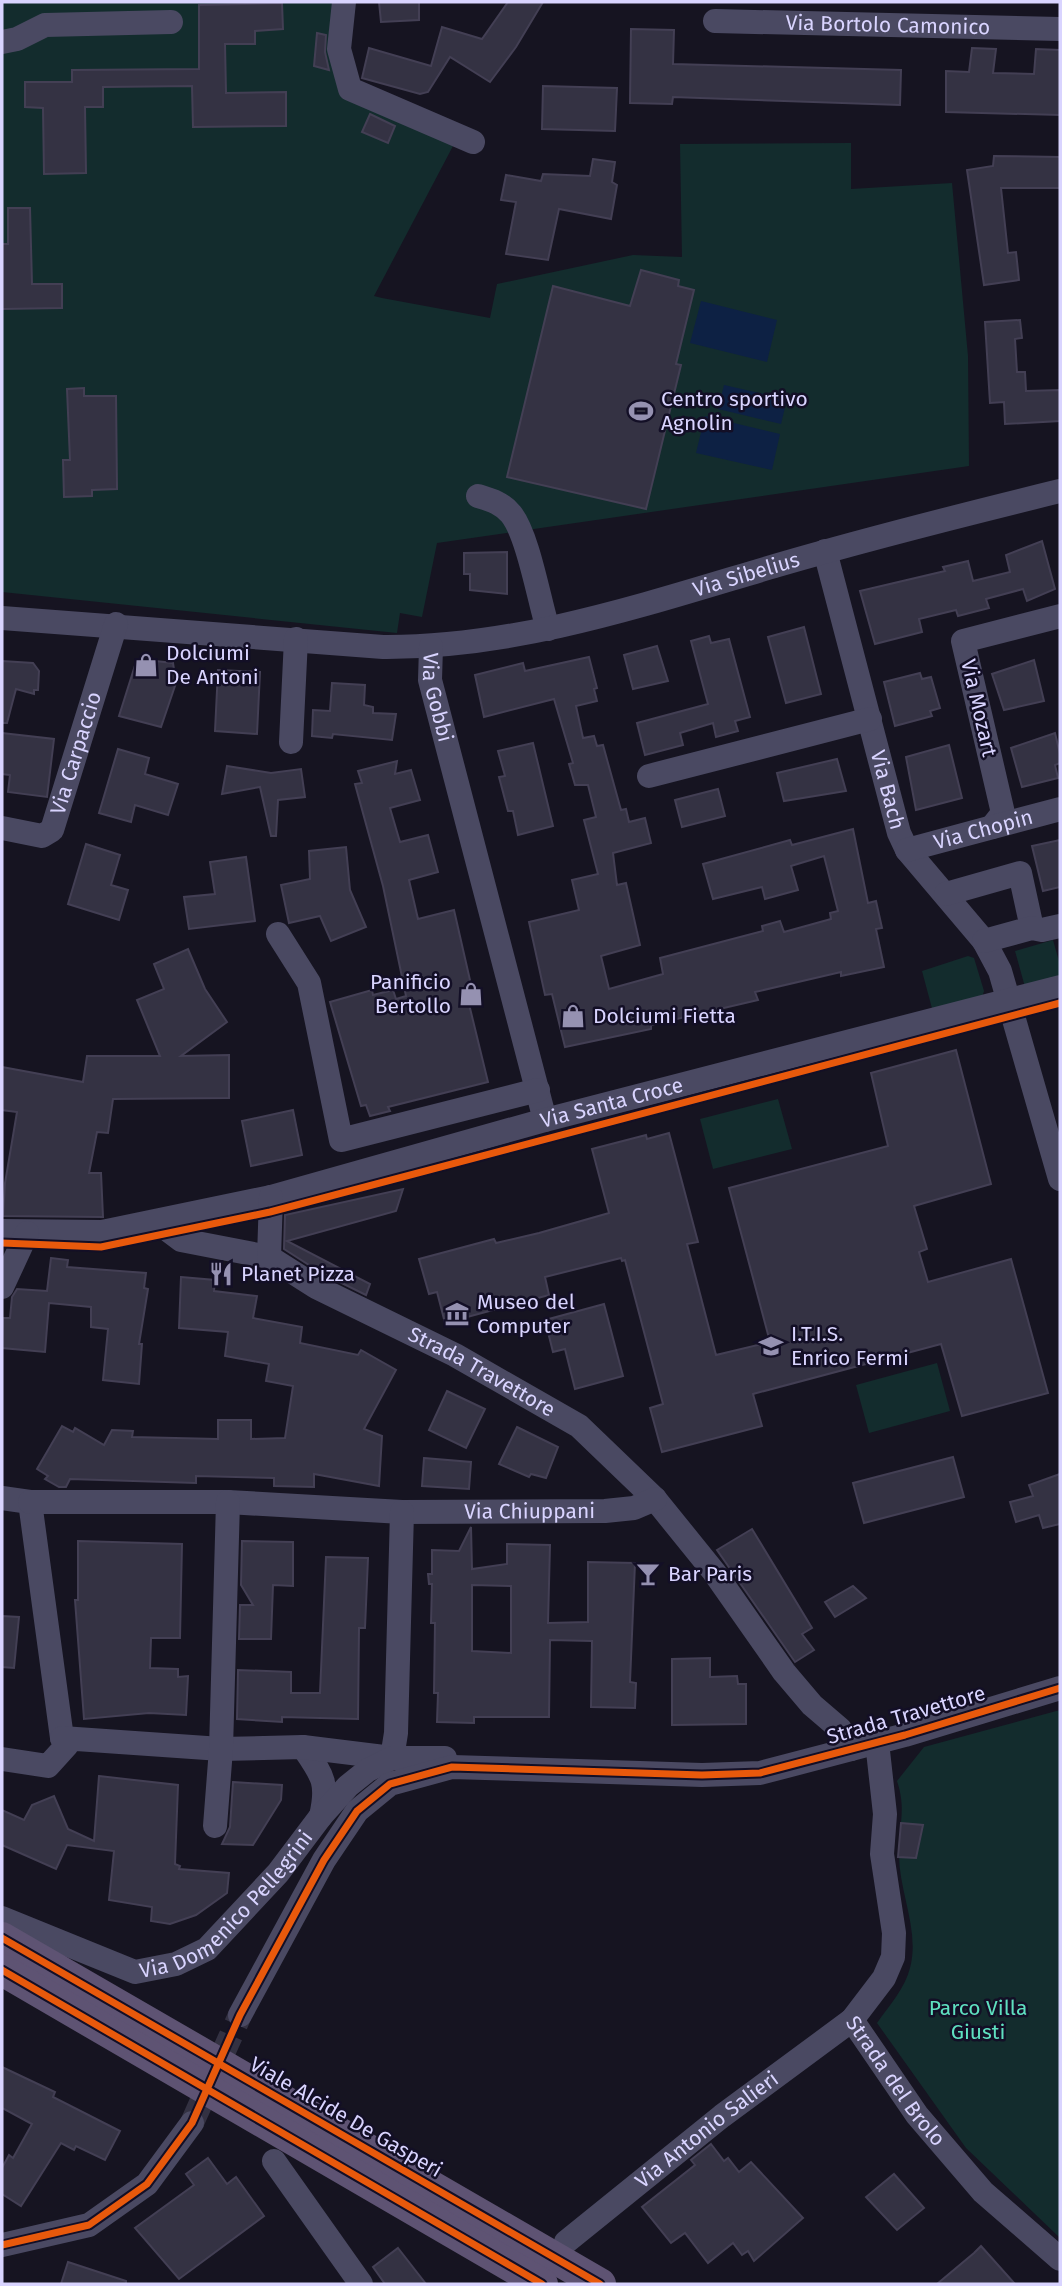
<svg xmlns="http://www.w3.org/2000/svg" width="1062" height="2286" font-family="'Fira Sans',sans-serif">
<rect width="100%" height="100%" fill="#161421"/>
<g fill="#132c2d">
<polygon points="2,2 338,2 334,71 453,146 374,296 382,298 490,318 497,284 633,255 682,257 680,144 851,143 851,189 952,183 968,356 969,466 437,543 422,617 400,613 397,633 2,592"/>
<polygon points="1053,940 1060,965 1060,979 1025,987 1015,951"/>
<polygon points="968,956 974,958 984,991 982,997 933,1012 922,971"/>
<polygon points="778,1099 792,1149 713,1169 700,1119"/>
<polygon points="937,1363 950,1411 869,1433 856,1385"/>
<path d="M 1060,1710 L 1060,2238 L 966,2148 L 877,2023 C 889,2006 905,1988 910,1968 C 920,1931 899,1892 899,1855 C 898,1825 907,1811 897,1781 L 924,1747 Z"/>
</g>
<g fill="#0d2144">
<polygon points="701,301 777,320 767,362 690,343"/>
<polygon points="724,385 787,399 781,424 718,409"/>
<polygon points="705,416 780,434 772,470 696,453"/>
</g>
<g fill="#343243" stroke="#433f54" stroke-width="2" fill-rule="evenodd">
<polygon points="379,2 419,2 419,20 381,22"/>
<polygon points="508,2 543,2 516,47 490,82 450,57 428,92 420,94 362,78 369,48 431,66 442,27 482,39"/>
<polygon points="282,3 283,29 255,31 255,44 225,44 226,93 286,92 286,126 193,127 192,86 103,87 103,107 85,107 86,173 44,174 43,108 25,107 25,82 72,82 72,70 199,69 199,5"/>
<polygon points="631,29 674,30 673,64 901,70 900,105 673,97 672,104 630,103"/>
<polygon points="317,33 326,35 325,52 329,70 314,66"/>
<polygon points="972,48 996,49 993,73 1034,74 1036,49 1060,50 1060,115 946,112 946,71 969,72"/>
<polygon points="543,86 617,88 615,131 542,129"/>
<polygon points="370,114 395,126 388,143 362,132"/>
<polygon points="994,156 1060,157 1060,188 1001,188 1008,253 1016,252 1019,280 984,285 967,170 993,166"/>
<polygon points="593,159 615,162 612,182 617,185 611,219 559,209 548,260 506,254 516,202 501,200 506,175 541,181 543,174 590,176"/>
<polygon points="8,208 30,208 32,284 62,284 62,308 2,309 2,244 8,244"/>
<polygon points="641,270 679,280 678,286 694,290 676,364 681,365 646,509 507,477 553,286 630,306"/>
<polygon points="1020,320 1022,338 1015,339 1017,372 1025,372 1026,391 1060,390 1060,421 1005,424 1004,402 990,403 985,322"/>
<polygon points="84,388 84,396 116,396 117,489 92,490 92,496 64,497 63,460 70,460 67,389"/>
<polygon points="1042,541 1055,589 1027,601 1023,589 986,599 989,608 958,616 956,610 919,619 922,632 875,644 860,591 945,571 943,567 968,561 973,581 1010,572 1006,555"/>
<polygon points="507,552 507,594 470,590 470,574 464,574 464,553"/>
<polygon points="804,627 821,694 786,703 768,637"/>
<polygon points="709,636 711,643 729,639 750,717 735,721 738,731 716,737 713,723 680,733 683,745 645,755 637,723 708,704 691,641"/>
<polygon points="657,646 668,681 633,689 624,655"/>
<polygon points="589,657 597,688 594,689 597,701 576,706 583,738 594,736 597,746 603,745 621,810 626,809 629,822 645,818 651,843 613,853 617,885 626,883 640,945 601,956 609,989 663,974 660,958 763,931 762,926 780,921 784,932 831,919 830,913 838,911 824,856 791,866 798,890 765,899 762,887 713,899 703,864 790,840 792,845 853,829 868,903 876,901 882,928 876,929 884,967 841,976 841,972 755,992 758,1000 651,1025 651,1029 565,1047 552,994 545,995 529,922 579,910 572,880 598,874 584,820 596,817 588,785 575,785 569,764 573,763 554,699 484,717 475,675 523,663 525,671"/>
<polygon points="137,659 173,663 176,683 161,727 119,716"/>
<polygon points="1034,660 1044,701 1004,710 992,674"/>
<polygon points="2,661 33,663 39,671 38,690 34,690 34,694 16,689 7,723 2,723"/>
<polygon points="218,670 260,672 257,734 215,731"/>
<polygon points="920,673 922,679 931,677 940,708 930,711 932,716 895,726 884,682"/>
<polygon points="332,683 365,685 364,705 373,707 373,713 396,714 392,740 333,734 332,738 312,736 313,710 330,711"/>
<polygon points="2,733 54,739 47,797 8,792 10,775 2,774"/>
<polygon points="1055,733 1060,754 1060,763 1055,765 1058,778 1022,787 1011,748"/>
<polygon points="533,743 553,826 518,835 513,811 508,811 499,777 505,776 498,751"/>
<polygon points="949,745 962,798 916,810 906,757"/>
<polygon points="118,749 149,758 145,774 178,784 168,815 135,805 131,822 99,813"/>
<polygon points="837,759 846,791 784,801 777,773"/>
<polygon points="397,761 395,774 411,770 420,800 390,808 400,842 428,835 438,872 409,880 418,919 454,910 475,1002 469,1004 488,1082 388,1107 390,1111 370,1116 366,1105 361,1106 330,1002 372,990 373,995 393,990 396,999 406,996 383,886 355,784 362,783 358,771"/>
<polygon points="227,766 271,773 301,769 305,797 278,800 276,836 271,836 260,787 222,794"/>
<polygon points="718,789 725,816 682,827 675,800"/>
<polygon points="1060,840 1060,887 1043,891 1032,846"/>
<polygon points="86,844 120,855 111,885 128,890 119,920 68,904"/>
<polygon points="346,847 350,890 366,927 331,941 320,916 289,923 281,885 310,879 309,851"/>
<polygon points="246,857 255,921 189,929 184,897 215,894 210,862"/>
<polygon points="188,949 205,989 227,1022 181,1056 229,1055 229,1098 113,1099 108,1133 97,1132 89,1173 101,1173 103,1217 3,1216 5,1183 17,1112 2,1110 2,1067 83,1082 87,1056 160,1056 137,1000 164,989 154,964"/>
<polygon points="956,1050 991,1184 914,1206 927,1249 919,1252 928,1282 1011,1259 1048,1393 962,1416 941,1344 753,1394 762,1426 662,1452 650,1408 663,1404 625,1260 622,1261 621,1258 545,1277 549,1295 445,1323 437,1292 429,1294 419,1259 494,1239 496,1243 539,1233 609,1213 592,1149 646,1135 647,1139 669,1133 698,1242 687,1244 716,1355 770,1342 729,1188 888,1146 871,1073"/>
<polygon points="293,1110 302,1155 251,1166 242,1121"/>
<polygon points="403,1189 396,1211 287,1241 370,1284 366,1295 323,1274 284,1249 285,1215"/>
<polygon points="51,1258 68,1260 67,1267 146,1273 144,1288 148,1289 139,1344 142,1344 139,1384 103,1380 108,1329 91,1327 91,1307 49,1303 45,1352 2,1348 3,1318 10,1318 12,1297 17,1289 47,1291"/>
<polygon points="181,1277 215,1280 214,1291 257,1296 253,1318 302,1327 300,1343 358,1355 361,1350 396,1370 364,1429 382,1436 379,1486 314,1474 314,1487 274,1486 274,1478 196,1476 196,1483 70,1479 66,1487 59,1487 45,1479 48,1476 37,1469 62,1426 73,1432 75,1428 104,1445 112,1430 133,1431 132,1437 218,1439 218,1420 251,1420 251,1439 285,1438 293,1386 266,1381 269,1364 225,1356 228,1332 179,1328"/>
<polygon points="604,1304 623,1376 575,1389 565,1349 553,1352 545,1320"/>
<polygon points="447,1391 485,1409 466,1448 429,1430"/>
<polygon points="517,1427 558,1447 546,1478 531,1474 529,1477 499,1464"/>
<polygon points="953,1457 964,1497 864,1523 853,1483"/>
<polygon points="424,1458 471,1462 469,1489 422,1486"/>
<polygon points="1060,1474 1060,1524 1043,1528 1039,1515 1016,1522 1010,1502 1033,1496 1029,1485"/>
<path d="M 471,1527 L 472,1569 L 507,1564 L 507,1544 L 550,1545 L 548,1623 L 588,1622 L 588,1562 L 635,1563 L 630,1682 L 636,1683 L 635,1708 L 591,1707 L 592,1641 L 550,1640 L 549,1717 L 474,1717 L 474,1723 L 437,1722 L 438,1693 L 434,1693 L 435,1623 L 431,1623 L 432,1584 L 429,1584 L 428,1574 L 432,1574 L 432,1550 L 459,1551 ZM 472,1585 L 511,1586 L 511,1653 L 472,1651 Z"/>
<polygon points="752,1529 812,1628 802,1634 814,1650 795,1662 717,1550"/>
<polygon points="78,1541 182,1544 180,1638 151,1638 150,1668 178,1669 178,1677 188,1676 186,1715 149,1713 84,1719 75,1600 78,1600"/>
<polygon points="242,1541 293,1542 293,1586 273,1585 271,1639 239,1639 240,1605 253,1605 241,1585"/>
<polygon points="326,1557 368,1558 365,1628 359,1628 358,1719 282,1717 282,1722 237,1719 238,1670 291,1672 291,1693 320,1693"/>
<polygon points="853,1586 866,1598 835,1617 825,1602"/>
<polygon points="2,1616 19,1617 14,1668 2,1667"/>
<polygon points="710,1658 710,1677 737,1676 738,1684 746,1684 746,1724 672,1725 672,1659"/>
<polygon points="99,1776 178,1785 175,1864 180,1866 179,1869 229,1873 227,1893 196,1915 170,1924 151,1921 152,1907 109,1900 114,1851 67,1845 56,1869 2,1845 2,1810 24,1820 32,1805 54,1796 68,1829 94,1841"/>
<polygon points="233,1782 282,1785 281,1800 253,1845 222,1844 230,1827"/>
<polygon points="901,1823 923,1825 916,1858 898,1857"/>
<polygon points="2,2067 55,2092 53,2097 120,2131 105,2160 76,2146 74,2150 61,2143 21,2206 2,2194 2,2168 9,2155 13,2158 32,2124 2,2108"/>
<polygon points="711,2144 724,2161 728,2158 739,2172 751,2162 803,2218 754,2261 748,2251 742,2255 733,2243 708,2263 685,2233 671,2243 642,2207 695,2165 691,2160"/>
<polygon points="208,2158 227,2184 236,2177 264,2216 179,2279 135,2228 194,2185 186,2174"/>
<polygon points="894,2174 924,2208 897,2230 866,2197"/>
<polygon points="981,2246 1015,2284 937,2284 974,2253"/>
<polygon points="398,2248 426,2284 385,2284 373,2267"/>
<polygon points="68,2262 126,2281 126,2284 61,2284"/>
</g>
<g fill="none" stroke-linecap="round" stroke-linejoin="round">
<polyline stroke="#333142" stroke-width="24" stroke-dasharray="24 12" stroke-linecap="butt" points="192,2123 240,2015"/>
<g stroke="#4a4962" stroke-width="24">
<polyline points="344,2 339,49 350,89 473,142"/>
<path id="s1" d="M 715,21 L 1060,29"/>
<polyline points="2,42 17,39 45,25 171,22"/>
<path d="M 478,496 C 491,500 502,503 511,514 C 528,535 539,600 548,629"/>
<path id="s2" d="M 825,551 L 899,833 L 907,850 L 984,941 L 1000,971 L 1060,1179"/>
<path id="s3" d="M 2,618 L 383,647 C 518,648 649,603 778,565 C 871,538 966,514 1060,491"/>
<path id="s4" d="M 431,647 L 430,680 L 545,1120"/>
<polyline points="291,742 296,639"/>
<polyline points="649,776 870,719"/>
<polyline points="992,827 1003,813 963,641 1060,616"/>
<path id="s5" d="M 2,828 L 42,836 L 52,830 L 116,624"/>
<path id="s6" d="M 907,850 L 1060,809"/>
<polyline points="946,894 1020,873 1032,928"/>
<polyline points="278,934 309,983 341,1140 538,1090"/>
<polyline points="984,941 1032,928 1042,930 1060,926"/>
<path id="s7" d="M 166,1221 L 169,1231 L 181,1240 L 269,1257 L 316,1287 L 455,1355 L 579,1426 L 655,1499 L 714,1572 L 784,1672 L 812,1705 L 840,1729 L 851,1749"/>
<path id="s8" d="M 2,1231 L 102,1232 L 271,1197 L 545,1120 L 1060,987"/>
<polyline points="269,1257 271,1197"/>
<polyline points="2,1287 27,1233"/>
<polyline points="2,1498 30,1502 62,1738"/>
<path id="s9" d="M 30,1502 L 228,1502 L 402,1512 L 605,1511 L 634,1508 L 655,1499"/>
<path d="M 303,1747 C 322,1775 329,1782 321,1816"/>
<polyline points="2,1759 48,1766 67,1745 62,1738 221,1749 303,1747 392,1758 396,1733 402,1512"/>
<polyline points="215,1826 221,1749 228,1502"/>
<path id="s10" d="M 2,1918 L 135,1972 L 176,1964 L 207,1949 L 278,1873 L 321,1816 L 348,1786 L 368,1770 L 392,1758 L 445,1758"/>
<polyline points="240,2015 324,1860 357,1811 390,1784 452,1767 702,1775 760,1773 905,1735 1060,1688"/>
<path id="s11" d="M 852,2020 L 917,2115 L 983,2192 L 1060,2259"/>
<polyline points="274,2161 361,2284"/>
<path id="s12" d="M 566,2242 L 722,2116 L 852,2020 L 884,1978 L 893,1957 L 894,1933 L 882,1854 L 885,1814 L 877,1742"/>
<polyline points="2,2245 89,2225 147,2184 192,2123"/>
</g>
<g stroke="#5e5373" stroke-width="32">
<polyline points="2,1938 600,2284"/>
<polyline points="2,1970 542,2284"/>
</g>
<g stroke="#130f26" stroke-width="11">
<g id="cycleway">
<polyline points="2,1243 101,1247 270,1212 1060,1003"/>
<polyline points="2,1938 600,2284"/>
<polyline points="2,1970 542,2284"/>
<polyline points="2,2245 89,2225 147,2184 192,2123 240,2015 324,1860 357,1811 390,1784 452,1767 702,1775 760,1773 905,1735 1060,1688"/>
</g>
</g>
<use href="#cycleway" stroke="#e8590c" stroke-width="7"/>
</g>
<defs>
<g id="stadium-bare" transform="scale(1.89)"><path d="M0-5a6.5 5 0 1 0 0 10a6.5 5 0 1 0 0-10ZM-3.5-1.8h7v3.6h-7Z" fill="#9591b1" stroke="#130f26" stroke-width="2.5" paint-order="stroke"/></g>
<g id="shop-bare" transform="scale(1.89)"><path d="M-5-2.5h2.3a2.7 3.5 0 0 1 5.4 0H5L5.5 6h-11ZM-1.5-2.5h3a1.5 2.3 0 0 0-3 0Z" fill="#9591b1" stroke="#130f26" stroke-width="2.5" paint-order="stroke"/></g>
<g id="restaurant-bare" transform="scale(1.89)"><path d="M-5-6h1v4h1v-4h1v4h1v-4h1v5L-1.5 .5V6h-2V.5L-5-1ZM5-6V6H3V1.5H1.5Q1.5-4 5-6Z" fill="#9591b1" stroke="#130f26" stroke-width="2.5" paint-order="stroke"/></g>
<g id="museum-bare" transform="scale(1.89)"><path d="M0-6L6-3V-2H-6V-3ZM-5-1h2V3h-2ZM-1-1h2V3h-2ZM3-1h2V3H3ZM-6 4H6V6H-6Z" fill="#9591b1" stroke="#130f26" stroke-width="2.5" paint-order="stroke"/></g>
<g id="school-bare" transform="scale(1.89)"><path d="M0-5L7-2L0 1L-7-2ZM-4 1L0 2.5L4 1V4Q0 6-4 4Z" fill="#9591b1" stroke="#130f26" stroke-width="2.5" paint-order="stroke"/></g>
<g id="bar-bare" transform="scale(1.89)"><path d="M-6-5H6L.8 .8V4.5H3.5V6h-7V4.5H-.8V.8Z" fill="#9591b1" stroke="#130f26" stroke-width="2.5" paint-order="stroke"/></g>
</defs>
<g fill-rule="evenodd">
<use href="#stadium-bare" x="641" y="411"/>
<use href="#shop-bare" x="146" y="665"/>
<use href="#shop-bare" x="471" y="994"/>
<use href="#shop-bare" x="573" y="1016"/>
<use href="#restaurant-bare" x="221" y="1274"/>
<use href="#museum-bare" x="457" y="1314"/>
<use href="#school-bare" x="771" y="1346"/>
<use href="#bar-bare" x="648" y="1574"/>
</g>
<g text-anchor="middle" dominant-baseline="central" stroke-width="5" stroke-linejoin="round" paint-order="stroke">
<g font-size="21" fill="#d9d4ff" stroke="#130f26">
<text stroke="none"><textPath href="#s1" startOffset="173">Via Bortolo Camonico</textPath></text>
<text stroke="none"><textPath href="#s3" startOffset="754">Via Sibelius</textPath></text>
<text stroke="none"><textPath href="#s4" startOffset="51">Via Gobbi</textPath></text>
<text transform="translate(979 708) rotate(77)">Via Mozart</text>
<text stroke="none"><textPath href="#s5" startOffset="133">Via Carpaccio</textPath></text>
<text stroke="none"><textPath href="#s2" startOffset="247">Via Bach</textPath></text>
<text stroke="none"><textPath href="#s6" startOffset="79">Via Chopin</textPath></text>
<text stroke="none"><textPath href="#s8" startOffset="626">Via Santa Croce</textPath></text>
<text stroke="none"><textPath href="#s7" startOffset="357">Strada Travettore</textPath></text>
<text stroke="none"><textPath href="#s9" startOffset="500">Via Chiuppani</textPath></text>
<text transform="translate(906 1715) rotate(-16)">Strada Travettore</text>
<text stroke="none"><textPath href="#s10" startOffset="261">Via Domenico Pellegrini</textPath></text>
<text stroke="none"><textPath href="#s11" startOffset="75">Strada del Brolo</textPath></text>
<text transform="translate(346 2117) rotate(30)">Viale Alcide De Gasperi</text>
<text stroke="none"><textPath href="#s12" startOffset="180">Via Antonio Salieri</textPath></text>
</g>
<g font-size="21" fill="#d9d4ff" stroke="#130f26" text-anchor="start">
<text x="661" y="399">Centro sportivo<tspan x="661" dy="24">Agnolin</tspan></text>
<text x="166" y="653">Dolciumi<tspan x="166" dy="24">De Antoni</tspan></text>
<text x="451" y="982" text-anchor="end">Panificio<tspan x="451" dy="24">Bertollo</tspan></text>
<text x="593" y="1016">Dolciumi Fietta</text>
<text x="241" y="1274">Planet Pizza</text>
<text x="477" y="1302">Museo del<tspan x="477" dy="24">Computer</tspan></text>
<text x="791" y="1334">I.T.I.S.<tspan x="791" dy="24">Enrico Fermi</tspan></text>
<text x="668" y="1574">Bar Paris</text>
</g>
<g font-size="21" fill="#5fe0c0" stroke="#130f26">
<text x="978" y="2008">Parco Villa<tspan x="978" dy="24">Giusti</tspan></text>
</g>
</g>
<rect width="1062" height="2286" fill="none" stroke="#d9d4ff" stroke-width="7"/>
</svg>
